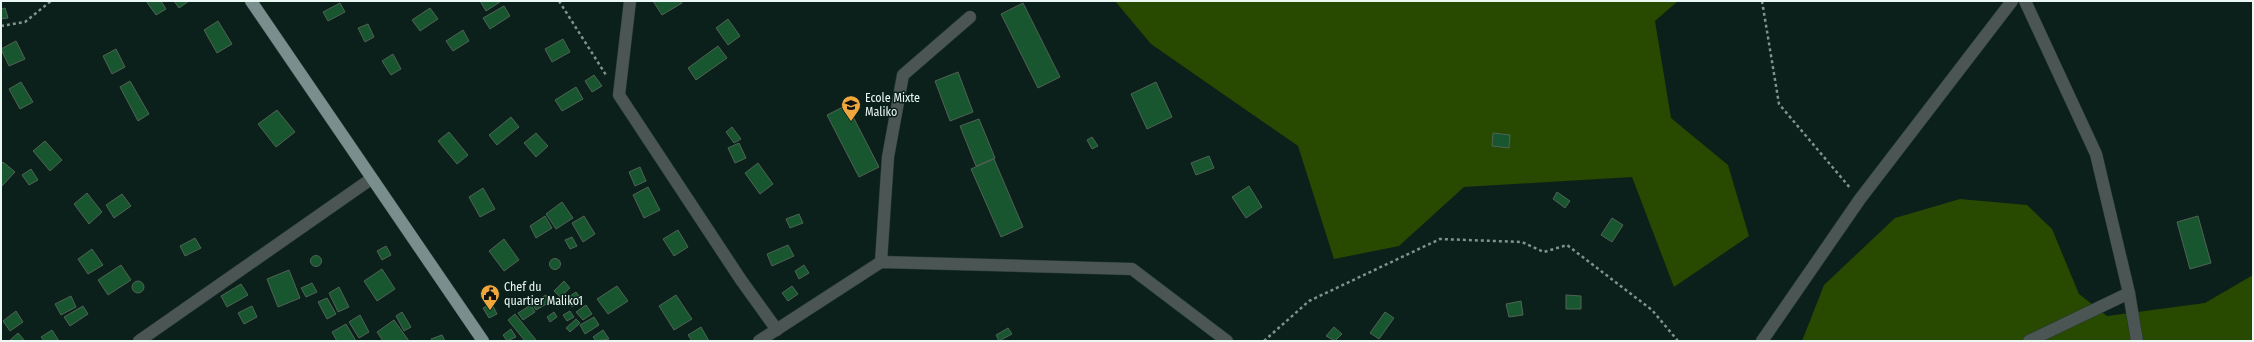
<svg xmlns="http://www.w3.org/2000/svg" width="2254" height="342" font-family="'Fira Sans Condensed',sans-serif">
<rect width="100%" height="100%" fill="#0b201a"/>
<g fill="#274900">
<polygon points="1115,1 1678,1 1655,21 1671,118 1728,165 1749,236 1674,287 1632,177 1464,187 1399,246 1334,259 1298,146 1151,44"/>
<polygon points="1960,199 2027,205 2052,229 2079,294 2107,316 2205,303 2253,275 2253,341 1802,341 1824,285 1895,218"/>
</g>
<g fill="#18562f" stroke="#516255">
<polygon points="146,1 161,1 166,9 156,15"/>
<polygon points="174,1 189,1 179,8"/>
<polygon points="480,1 500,1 500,2 486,11"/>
<polygon points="653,1 681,1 682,3 662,15"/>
<polygon points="340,3 345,12 328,21 323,12"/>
<polygon points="1023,3 1060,77 1038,88 1001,14"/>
<polygon points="504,6 510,16 490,29 483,18"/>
<polygon points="5,8 8,18 1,19 1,9"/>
<polygon points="430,8 438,19 420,31 412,20"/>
<polygon points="728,19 740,36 728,45 716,28"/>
<polygon points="218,21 232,44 217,53 204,30"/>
<polygon points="368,24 374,37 365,42 358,28"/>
<polygon points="463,30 469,41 453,51 446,41"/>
<polygon points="563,39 570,52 552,62 545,49"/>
<polygon points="16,41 25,59 9,66 1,49"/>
<polygon points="718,46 727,58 696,80 688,68"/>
<polygon points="116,49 125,67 112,74 103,56"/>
<polygon points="393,54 401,69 391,75 382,61"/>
<polygon points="958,72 973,112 950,121 935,81"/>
<polygon points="594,75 602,86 592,92 585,81"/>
<polygon points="130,81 149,114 138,121 120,87"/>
<polygon points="21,82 33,102 20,109 9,89"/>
<polygon points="1156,82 1172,117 1147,129 1131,94"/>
<polygon points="576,87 583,99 562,111 555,100"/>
<polygon points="847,105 879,167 859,177 827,115"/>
<polygon points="277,110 295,132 276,147 258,124"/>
<polygon points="511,117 519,127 497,145 489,135"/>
<polygon points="979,119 995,158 976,166 960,126"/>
<polygon points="732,127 741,139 734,143 726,132"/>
<polygon points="449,132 468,155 457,164 438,141"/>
<polygon points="536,133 548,146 536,157 524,143"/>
<polygon points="1493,133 1510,135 1509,148 1492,146"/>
<polygon points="1092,137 1098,146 1092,149 1087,140"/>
<polygon points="45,141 62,160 50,171 33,151"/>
<polygon points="739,143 746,158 735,163 728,148"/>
<polygon points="1209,156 1214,168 1196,175 1191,163"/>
<polygon points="994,159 1023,227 1001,237 971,169"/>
<polygon points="3,162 15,172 1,187 1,165"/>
<polygon points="758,163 773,184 760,194 745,173"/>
<polygon points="640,167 646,181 635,186 629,172"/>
<polygon points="31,169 38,180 29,185 22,175"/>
<polygon points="1249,186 1262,207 1246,218 1232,197"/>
<polygon points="648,187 660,210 644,218 633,195"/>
<polygon points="483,188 495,209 480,217 469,197"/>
<polygon points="1557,192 1570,201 1565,208 1553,199"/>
<polygon points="87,193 102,212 89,224 74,204"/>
<polygon points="122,194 131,206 114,218 106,205"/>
<polygon points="562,202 573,218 556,229 546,214"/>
<polygon points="799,214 803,223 790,228 786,219"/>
<polygon points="545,216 552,228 536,238 530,226"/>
<polygon points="584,216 595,234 583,242 572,223"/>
<polygon points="2198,216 2211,263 2190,269 2177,222"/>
<polygon points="1612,218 1623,225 1612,242 1601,235"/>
<polygon points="678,230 688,247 674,256 663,239"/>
<polygon points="572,237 577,246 570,249 565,240"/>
<polygon points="195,238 201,248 185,256 180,246"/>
<polygon points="504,239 519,260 504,271 489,251"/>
<polygon points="788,245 794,256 772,266 767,254"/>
<polygon points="386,246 391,255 382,260 377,251"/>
<polygon points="92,249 103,265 88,274 78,259"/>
<circle cx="316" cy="261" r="5.5"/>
<circle cx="555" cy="264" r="5.5"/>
<polygon points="121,265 131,280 108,295 98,280"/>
<polygon points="804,265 809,273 799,279 795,271"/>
<polygon points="382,269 395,289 377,301 364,281"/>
<polygon points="289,270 300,298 278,307 267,279"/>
<polygon points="564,281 570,288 560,297 554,291"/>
<circle cx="138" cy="287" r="6"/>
<polygon points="312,283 317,292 306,297 301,288"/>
<polygon points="241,284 248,295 227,307 221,296"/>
<polygon points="617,286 628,301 608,314 597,299"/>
<polygon points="792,286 798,294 788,301 782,293"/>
<polygon points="339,287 349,307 338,312 329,293"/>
<polygon points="576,292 582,300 572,307 567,298"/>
<polygon points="546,295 550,302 536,310 532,303"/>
<polygon points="676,295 692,319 674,330 659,306"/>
<polygon points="1566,295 1581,296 1581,309 1566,309"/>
<polygon points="71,296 76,307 61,315 55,304"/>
<polygon points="327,298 336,314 327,319 318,302"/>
<polygon points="1521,301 1523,315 1509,317 1506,304"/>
<polygon points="492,304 497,314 489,318 483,308"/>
<polygon points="531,305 535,312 523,320 518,313"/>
<polygon points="586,305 592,314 583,320 576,312"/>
<polygon points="83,306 88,314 70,326 64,317"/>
<polygon points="252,306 257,317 244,324 238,313"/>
<polygon points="16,311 23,322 10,331 3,321"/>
<polygon points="570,311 574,317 567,321 563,315"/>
<polygon points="402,312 411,327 404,331 396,316"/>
<polygon points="554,312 557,317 550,322 547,317"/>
<polygon points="1385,312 1394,318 1379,339 1370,333"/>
<polygon points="515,314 536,340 534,341 525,341 508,320"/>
<polygon points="360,315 369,332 359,338 349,322"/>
<polygon points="594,317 599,325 585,334 580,325"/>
<polygon points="576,319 580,323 570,332 566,328"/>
<polygon points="394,320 409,341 383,341 377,332"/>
<polygon points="346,324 356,341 337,341 332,332"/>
<polygon points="701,327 709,341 692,341 688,335"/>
<polygon points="1334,327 1342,334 1335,341 1326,336"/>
<polygon points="1008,328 1012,334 999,341 996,335"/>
<polygon points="511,329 516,337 507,341 503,335"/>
<polygon points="52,330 59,341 44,341 41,337"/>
<polygon points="603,330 609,339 596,341 593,337"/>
<polygon points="18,333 25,341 9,341"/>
<polygon points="442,335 445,341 432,341 431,339"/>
</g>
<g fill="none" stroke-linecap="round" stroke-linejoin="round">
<g stroke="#263a34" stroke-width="13">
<g id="street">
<polyline points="630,1 619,95 741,280 777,330"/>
<polyline points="2025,1 2096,154 2129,293 2137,341"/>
<polyline points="881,262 888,157 903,75 970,17"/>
<polyline points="139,341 371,179"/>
<polyline points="759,341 881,262 1132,269 1227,341"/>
<polyline points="1762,341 1860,199 2012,1"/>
<polyline points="2029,341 2129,293"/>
</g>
</g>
<g stroke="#263a34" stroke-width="13">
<polyline id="primary" points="251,1 483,341"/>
</g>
<g stroke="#81928d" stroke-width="2.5" stroke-dasharray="3 3" stroke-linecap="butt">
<polyline points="559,1 606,75"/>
<polyline points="1762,1 1779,104 1851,189"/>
<polyline points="1,26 25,22 51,1"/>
<polyline points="1264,341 1309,301 1440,239 1522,242 1544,252 1567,245 1652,310 1678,341"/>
</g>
<use href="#street" stroke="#4a5554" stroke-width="12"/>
<use href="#primary" stroke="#798f8d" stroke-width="12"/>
</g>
<defs>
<g id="school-pin" transform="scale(1)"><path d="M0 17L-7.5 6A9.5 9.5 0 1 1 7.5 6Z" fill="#efa73d" stroke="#0b201a"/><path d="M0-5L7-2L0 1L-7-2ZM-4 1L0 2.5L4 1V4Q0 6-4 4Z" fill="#111"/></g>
<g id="civic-pin" transform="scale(1)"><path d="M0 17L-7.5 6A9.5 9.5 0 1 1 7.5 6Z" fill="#efa73d" stroke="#0b201a"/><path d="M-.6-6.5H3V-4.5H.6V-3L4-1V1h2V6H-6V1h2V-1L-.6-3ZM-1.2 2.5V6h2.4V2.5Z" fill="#111"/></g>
</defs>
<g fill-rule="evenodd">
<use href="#school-pin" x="851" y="105"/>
<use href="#civic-pin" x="490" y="294"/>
</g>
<g text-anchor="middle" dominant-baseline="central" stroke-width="3" stroke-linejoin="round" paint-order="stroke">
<g font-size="12" fill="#eaf7f2" stroke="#0b201a" text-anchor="start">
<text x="865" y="98">Ecole Mixte<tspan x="865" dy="14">Maliko</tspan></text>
<text x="504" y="287">Chef du<tspan x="504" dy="14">quartier Maliko1</tspan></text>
</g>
</g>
<rect width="2254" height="342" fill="none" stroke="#eaf7f2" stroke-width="4"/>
</svg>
